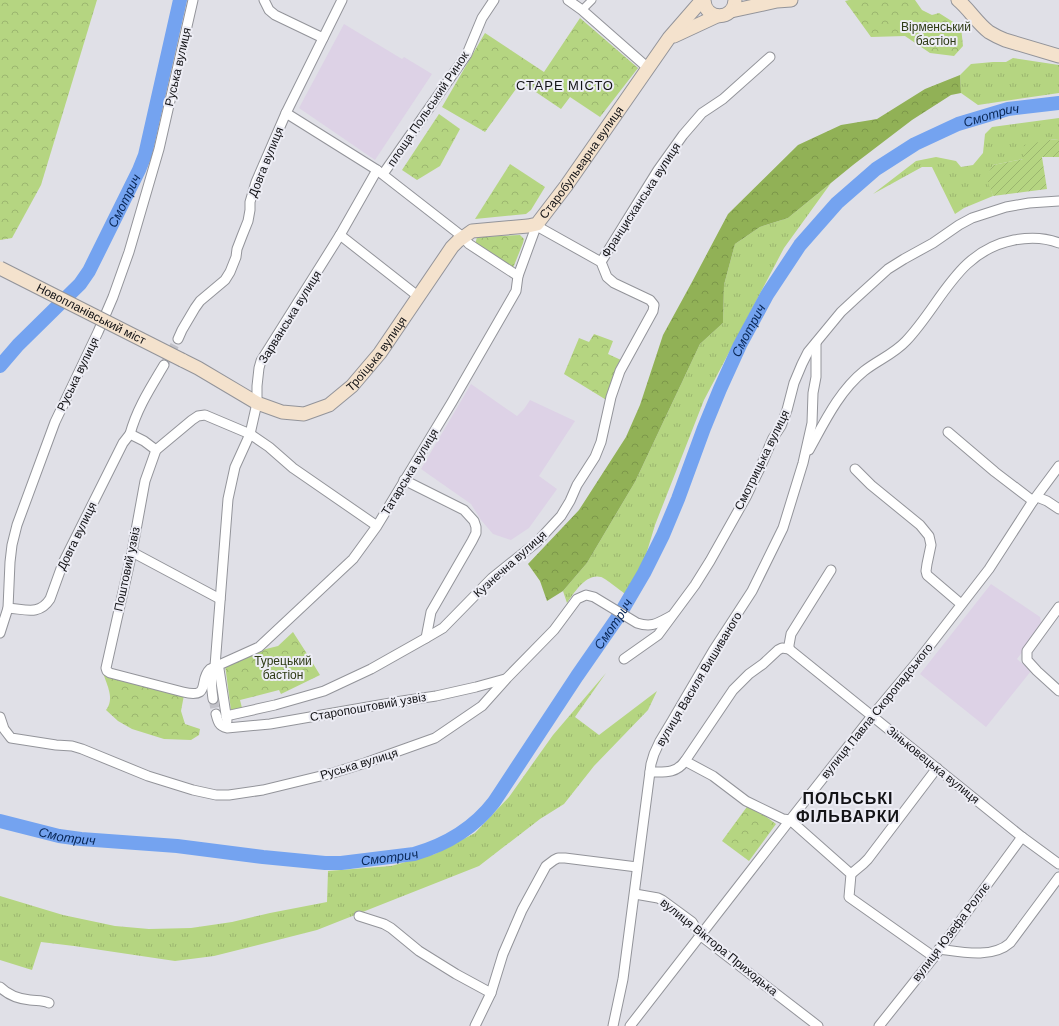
<svg xmlns="http://www.w3.org/2000/svg" width="1059" height="1026" font-family="'DM Sans',sans-serif">
<defs>
<pattern id="grass-tufts" width="24" height="20" patternUnits="userSpaceOnUse"><rect width="24" height="20" fill="#b5d581"/><path d="M3 7l-1-3M5 7V3M7 7l1-3M15 17l-1-3M17 17v-4M19 17l1-3" fill="none" stroke="#9bb66f"/></pattern>
<pattern id="forest-crowns" width="20" height="18" patternUnits="userSpaceOnUse"><rect width="20" height="18" fill="#91b156"/><path d="M2 6a3 3 0 1 1 6 0M12 15a3 3 0 1 1 6 0" fill="none" stroke="#7c974a"/></pattern>
<pattern id="park-crowns" width="20" height="18" patternUnits="userSpaceOnUse"><rect width="20" height="18" fill="#b5d581"/><path d="M2 6a3 3 0 1 1 6 0M12 15a3 3 0 1 1 6 0" fill="none" stroke="#9bb66f"/></pattern>
<pattern id="garden-furrows" width="10" height="10" patternUnits="userSpaceOnUse"><rect width="10" height="10" fill="#b5d581"/><path d="M-1 1l2-2M0 10L10 0M9 11l2-2" fill="none" stroke="#9bb66f"/></pattern>
</defs>
<rect width="100%" height="100%" fill="#e0e0e7"/>
<g fill="#ddd2e6">
<polygon points="344,24 402,59 404,57 432,74 375,160 299,108"/>
<polygon points="471,384 517,416 524,409 530,400 575,421 539,476 557,489 529,528 511,540 493,534 481,520 471,504 421,469"/>
<polygon points="991,584 1040,617 1042,626 1017,659 1031,671 986,727 920,674"/>
</g>
<g fill="url(#grass-tufts)">
<polygon points="1013,58 1059,65 1059,93 978,105 961,93 960,75 971,64 993,62 1006,62"/>
<polygon points="1059,118 1059,139 1049,140 1023,159 993,165 987,177 993,196 964,208 955,214 932,167 922,167 873,194 916,161 936,157 956,161 961,167 973,165 983,153 985,134 992,127"/>
<path d="M 831,183 L 784,248 L 704,400 L 655,525 L 642,568 L 627,595 C 622,592 605,578 601,577 C 586,573 574,593 567,603 L 563,591 L 587,563 L 635,482 L 700,344 L 723,323 L 724,285 L 735,244 L 760,227 L 788,218 Z"/>
<polygon points="606,673 575,717 599,735 657,691 648,710 594,766 564,804 540,819 479,866 317,930 214,956 175,961 74,946 41,942 32,970 0,960 0,896 63,915 115,926 149,929 191,928 232,922 270,913 327,902 328,871 391,866 435,854 475,833 509,797 553,735"/>
</g>
<polygon fill="url(#forest-crowns)" points="960,75 961,93 951,95 912,120 853,165 788,218 760,227 735,244 724,285 723,323 700,344 635,482 587,563 563,591 547,601 540,581 528,564 579,510 626,437 640,405 663,335 692,282 728,214 798,145 841,125 877,119 925,89"/>
<g fill="url(#park-crowns)">
<polygon points="0,0 97,0 41,185 12,238 0,240"/>
<polygon points="849,0 915,0 922,10 932,15 939,13 961,27 963,46 954,56 930,53 905,36 871,37 845,1"/>
<polygon points="580,18 638,68 600,117 570,97 561,109 521,82 485,132 442,107 485,33 544,72"/>
<polygon points="439,114 460,129 440,166 417,180 402,170"/>
<polygon points="510,164 545,187 531,210 526,214 475,219"/>
<polygon points="520,235 524,239 523,243 513,268 475,245 477,237"/>
<polygon points="594,334 613,341 608,354 621,360 608,401 564,374 579,338 589,342"/>
<polygon points="293,632 309,657 320,675 281,694 279,690 240,700 242,708 231,710 225,665 229,658 278,646"/>
<path d="M 103,673 L 119,678 L 184,695 L 181,711 L 185,724 L 200,729 L 199,735 L 191,740 L 164,739 L 132,729 L 118,721 L 106,710 C 115,699 107,685 103,673 Z"/>
<polygon points="749,804 776,824 749,861 722,841"/>
</g>
<polygon fill="url(#garden-furrows)" points="1059,139 1059,157 1042,157 1047,189 993,196 986,177 993,165 1023,159 1024,145 1049,140"/>
<g fill="none" stroke-linecap="round" stroke-linejoin="round">
<g stroke="#74a3f0" stroke-width="14">
<path id="s1" d="M 0,366 L 18,345 L 80,284 L 89,271 L 139,170 L 145,155 L 180,0"/>
<path id="s2" d="M 0,821 L 59,836 L 81,839 L 177,846 L 263,857 L 325,863 L 341,863 L 414,854 C 445,845 474,828 494,802 L 577,676 L 620,614 L 644,573 L 663,535 L 678,499 L 704,428 L 720,389 L 740,345 L 767,295 L 800,245 L 837,203 L 876,169 L 915,144 L 958,124 L 1008,109 L 1059,103"/>
</g>
<g stroke="#c1c1c8" stroke-width="9" stroke-dasharray="9 4.5" stroke-linecap="butt">
<polyline points="164,365 178,339"/>
<polyline points="213,699 216,714"/>
</g>
<g stroke="#93949a" stroke-width="9">
<polyline id="pedestrian" points="582,10 592,0"/>
</g>
<g stroke="#93949a" stroke-width="11">
<g id="minor">
<polyline points="264,0 269,10 275,15 323,38"/>
<polyline points="568,0 582,10 648,68"/>
<polyline points="286,113 377,170 463,237 469,244 518,276"/>
<polyline points="383,174 467,54 482,18 494,0"/>
<polyline points="340,235 419,297"/>
<polyline points="601,262 658,170 683,135 702,113 723,99 770,57"/>
<polyline points="178,339 182,330 195,308 200,301 225,280 230,272 236,257 237,249 242,236 248,221 250,210 250,202 256,182 286,113 342,0"/>
<polyline points="948,432 995,472 1033,501"/>
<path d="M 130,434 C 137,408 151,387 164,365"/>
<path d="M 809,450 C 824,423 839,391 864,371 C 878,360 894,354 906,341 C 942,303 957,251 1014,240 C 1030,237 1044,237 1059,243"/>
<polyline points="855,469 871,485 920,525 929,536 931,545 927,564 926,571 927,575 961,604"/>
<polyline points="404,480 464,510 474,521 476,527 476,533 472,541 431,612 426,638"/>
<polyline points="1037,497 1047,501 1059,509"/>
<polyline points="132,552 220,599"/>
<polyline points="831,570 791,634 789,645 789,649 782,648 778,650 763,664 749,674 733,690 685,761 713,776 746,801 783,819 790,820 851,874 849,897 934,957"/>
<polyline points="1059,607 1027,651 1027,660 1037,671 1059,691"/>
<path d="M 8,608 C 25,609 39,616 50,599 L 63,563 L 123,443 L 130,434 L 144,441 L 156,450"/>
<polyline points="0,633 8,608 10,562 12,545 17,525 55,422 98,332 113,297 129,252 159,149 193,0"/>
<polyline points="789,649 1022,837 1059,864"/>
<polyline points="624,659 658,635 695,585 710,561 746,497 760,468 773,438 781,426 787,410 794,383 802,364 808,352 841,312 855,299 888,269 904,259 933,243 959,225 972,218 1006,207 1029,203 1059,201"/>
<polyline points="215,666 228,499 235,467 250,434 257,403 257,386 259,368 261,361 340,235 377,170"/>
<polyline points="215,666 219,669 227,721"/>
<path d="M 213,699 C 212,690 209,675 215,668"/>
<path d="M 216,714 C 218,722 219,726 227,728 L 270,724 L 402,701 L 436,696 L 476,687 L 505,679"/>
<path d="M 226,716 L 275,705 L 324,691 L 371,669 L 426,638 L 443,628 L 492,578 L 537,542 L 561,516 L 570,501 L 577,485 L 595,457 L 601,442 L 611,397 L 620,371 L 653,311 L 654,305 L 650,300 L 614,283 L 607,277 L 601,262 L 542,229 L 537,224 L 518,276 L 516,291 L 452,402 L 377,526 L 353,559 L 259,647 L 210,669 C 198,680 212,699 183,692 L 110,673 L 107,671 L 106,668 L 132,552 L 145,481 L 156,450 L 192,420 L 198,416 L 205,415 L 250,434 L 269,447 L 293,468 L 377,526"/>
<path d="M 0,717 L 4,729 L 11,738 L 56,745 L 72,746 L 82,749 L 148,776 L 193,790 L 216,795 L 229,795 L 263,790 L 333,773 L 365,763 L 435,738 L 482,706 L 507,678 L 554,630 L 577,599 L 586,595 L 594,597 L 637,623 C 652,628 658,623 671,616"/>
<path d="M 650,772 C 664,772 676,774 685,761"/>
<polyline points="851,874 863,864 868,859 937,768"/>
<polyline points="635,894 658,898 662,900 692,922 701,936 818,1026"/>
<polyline points="359,916 384,924 391,928 419,951 456,974 491,993"/>
<path d="M 939,949 C 961,952 992,959 1010,943 L 1059,877"/>
<path d="M 0,987 C 8,995 19,999 30,1000 C 37,1001 42,1000 49,1003"/>
<polyline points="475,1026 491,993 503,954 522,910 546,866 554,860 558,858 565,858 637,867"/>
<polyline points="613,1026 623,979 651,764 654,754 660,741 672,721 713,651 752,591 783,528 803,463 812,423 813,393 816,377 816,343"/>
<polyline points="630,1026 790,820 872,716 917,662 989,569 1033,501 1059,466"/>
<polyline points="879,1026 934,957 1022,837"/>
</g>
</g>
<g stroke="#93949a" stroke-width="15">
<g id="secondary">
<path d="M 704,0 C 705,21 734,21 735,0"/>
<path d="M 958,0 C 969,9 977,23 989,32 C 994,35 1000,38 1005,40 L 1059,56"/>
<polyline points="731,11 777,1 791,0"/>
<polyline points="674,36 717,16"/>
<path id="s3" d="M 182,360 L 198,368 L 257,403 L 282,412 L 304,414 L 329,405 L 352,386 L 380,353 L 452,247 L 458,241 L 472,231 L 528,226 L 537,224 L 566,186 L 669,38 L 702,0"/>
</g>
</g>
<use href="#pedestrian" stroke="#fff" stroke-width="7"/>
<use href="#minor" stroke="#fff" stroke-width="9"/>
<use href="#secondary" stroke="#f4e2cd" stroke-width="13"/>
<g stroke="#93949a" stroke-width="15" stroke-linecap="butt">
<g id="secondary-bridge">
<path id="s4" d="M 0,268 L 182,360"/>
</g>
</g>
<use href="#secondary-bridge" stroke="#f4e2cd" stroke-width="13"/>
</g>
<g text-anchor="middle" dominant-baseline="central" stroke-width="4" stroke-linejoin="round" paint-order="stroke">
<g font-size="12" fill="#2e3b15" stroke="#ededf5">
<text x="936" y="27">Вірменський<tspan x="936" dy="14">бастіон</tspan></text>
<text x="283" y="661">Турецький<tspan x="283" dy="14">бастіон</tspan></text>
</g>
<g font-size="12" fill="#131316" stroke="#ededf5">
<text transform="translate(178 67) rotate(-77)">Руська вулиця</text>
<text transform="translate(428 109) rotate(-56)">площа Польський Ринок</text>
<text transform="translate(266 162) rotate(-68)">Довга вулиця</text>
<text stroke="none"><textPath href="#s3" startOffset="530">Старобульварна вулиця</textPath></text>
<text transform="translate(641 200) rotate(-57)">Францисканська вулиця</text>
<text stroke="none"><textPath href="#s4" startOffset="102">Новопланівський міст</textPath></text>
<text transform="translate(290 317) rotate(-58)">Зарванська вулиця</text>
<text stroke="none"><textPath href="#s3" startOffset="232">Троїцька вулиця</textPath></text>
<text transform="translate(78 374) rotate(-64)">Руська вулиця</text>
<text transform="translate(762 460) rotate(-64)">Смотрицька вулиця</text>
<text transform="translate(410 472) rotate(-59)">Татарська вулиця</text>
<text transform="translate(77 536) rotate(-64)">Довга вулиця</text>
<text transform="translate(510 564) rotate(-42)">Кузнечна вулиця</text>
<text transform="translate(127 569) rotate(-78)">Поштовий узвіз</text>
<text transform="translate(699 679) rotate(-59)">вулиця Василя Вишиваного</text>
<text transform="translate(368 707) rotate(-10)">Старопоштовий узвіз</text>
<text transform="translate(877 711) rotate(-51)">вулиця Павла Скоропадського</text>
<text transform="translate(359 764) rotate(-17)">Руська вулиця</text>
<text transform="translate(933 765) rotate(39)">Зіньковецька вулиця</text>
<text transform="translate(951 932) rotate(-53)">вулиця Юзефа Роллє</text>
<text transform="translate(719 947) rotate(39)">вулиця Віктора Приходька</text>
</g>
<g font-size="13" letter-spacing="1" fill="#131316" stroke="#ededf5">
<text x="565" y="85">СТАРЕ МІСТО</text>
</g>
<g font-size="13" font-style="italic" fill="#092756" stroke="#ededf5">
<text stroke="none"><textPath href="#s2" startOffset="1389">Смотрич</textPath></text>
<text stroke="none"><textPath href="#s1" startOffset="209">Смотрич</textPath></text>
<text stroke="none"><textPath href="#s2" startOffset="1053">Смотрич</textPath></text>
<text stroke="none"><textPath href="#s2" startOffset="729">Смотрич</textPath></text>
<text stroke="none"><textPath href="#s2" startOffset="69">Смотрич</textPath></text>
<text stroke="none"><textPath href="#s2" startOffset="393">Смотрич</textPath></text>
</g>
<g font-size="16" font-weight="bold" letter-spacing="1" fill="#131316" stroke="#ededf5">
<text x="848" y="798">ПОЛЬСЬКІ<tspan x="848" dy="18">ФІЛЬВАРКИ</tspan></text>
</g>
</g>
</svg>
